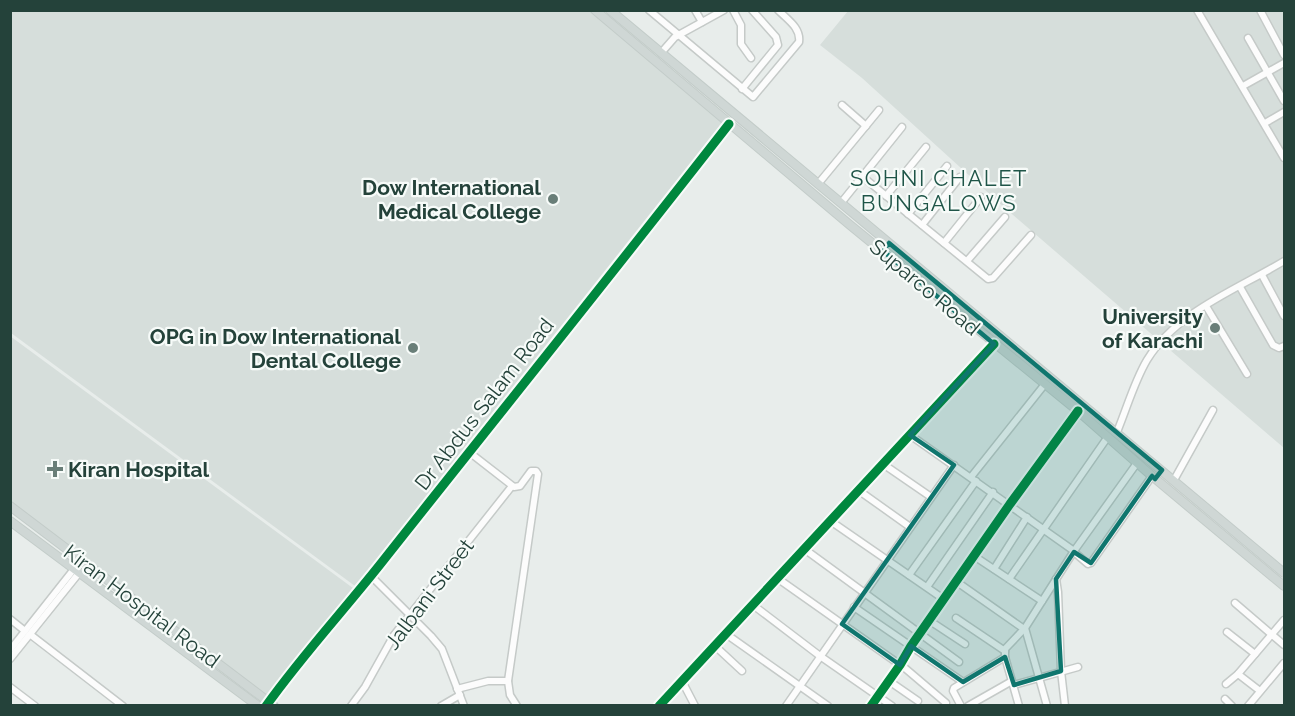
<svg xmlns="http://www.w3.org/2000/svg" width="1295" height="716" font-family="Raleway,sans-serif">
<rect width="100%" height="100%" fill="#e8edeb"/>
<g fill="#d6dedb">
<polygon points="11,11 595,11 725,119 355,586 11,333"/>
<polygon points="848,11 1284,11 1284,448 1006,209 862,78 820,45"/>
<polygon points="10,336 357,591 269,702 11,507"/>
</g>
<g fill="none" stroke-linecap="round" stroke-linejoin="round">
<g stroke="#c5cac8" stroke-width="9">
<g id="minor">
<path d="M 649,10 L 753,97 L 799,42 C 801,28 788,20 778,10"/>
<polyline points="695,10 702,22"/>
<polyline points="733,10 741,25 741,44 751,58"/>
<polyline points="1197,10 1284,158"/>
<polyline points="1260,10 1284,55"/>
<polyline points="1248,38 1284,101"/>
<polyline points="661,53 675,37 724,10"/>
<polyline points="1243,86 1284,63"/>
<polyline points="742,89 778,45 776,37 752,10"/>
<polyline points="842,105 866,126"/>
<polyline points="1265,123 1284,112"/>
<polyline points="863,177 988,279 993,278 1031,235"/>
<polyline points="818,184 879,110"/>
<polyline points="886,196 926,147"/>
<polyline points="841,203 902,127"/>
<polyline points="908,214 947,166"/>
<polyline points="922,225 960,177"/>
<polyline points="944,243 981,197"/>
<polyline points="967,261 1005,217"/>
<polyline points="1262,275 1284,316"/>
<polyline points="1240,287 1273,345 1279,348 1284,346"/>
<polyline points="1206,306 1247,374"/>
<path d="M 1117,432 C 1127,408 1134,382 1147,360 C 1177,311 1238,289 1284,261"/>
<polyline points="910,435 1074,551"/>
<polyline points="469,452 514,487 520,486 531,471 536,471 538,474 508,681 510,695 517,706"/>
<polyline points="883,464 931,497"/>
<polyline points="971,477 1045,384"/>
<polyline points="1174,480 1213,410"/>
<polyline points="858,490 910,527"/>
<polyline points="829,520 945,600"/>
<polyline points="803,548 959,662"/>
<polyline points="1074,552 1088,564 1091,563 1152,476"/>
<polyline points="974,556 1042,601"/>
<polyline points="994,569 1027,517"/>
<polyline points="909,575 976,481"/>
<polyline points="371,576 431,636 442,649 464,706"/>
<polyline points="777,578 906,669 946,703"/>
<polyline points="1009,579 1107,438"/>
<polyline points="1056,579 1058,592 1061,671 1065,706"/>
<polyline points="957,582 1024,629"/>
<polyline points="927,587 993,492"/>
<polyline points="1235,603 1284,645"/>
<polyline points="753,605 820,656 892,706"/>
<polyline points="854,607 963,682"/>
<polyline points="956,618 1005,651"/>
<polyline points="10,619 25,631"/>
<polyline points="930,621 965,644"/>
<polyline points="1025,628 1047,706"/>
<polyline points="1227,632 1255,654"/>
<polyline points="726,634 828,706"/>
<polyline points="31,635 123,706"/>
<polyline points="715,646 742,671"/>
<polyline points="10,650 74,569"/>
<polyline points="10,659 79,573"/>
<polyline points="1238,674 1260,691"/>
<polyline points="682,681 695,706"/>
<polyline points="889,681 918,701"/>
<polyline points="1226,684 1238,674 1284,620"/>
<polyline points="1014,685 1078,667"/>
<polyline points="10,687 35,706"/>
<polyline points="457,689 488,681 508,681"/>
<polyline points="1225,699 1232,706"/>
<path d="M 266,706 C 303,654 347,607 386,557 C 500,413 616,269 729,124"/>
<polyline points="351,706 365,687 394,635 512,486"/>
<polyline points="441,706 460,695"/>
<polyline points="659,706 994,344"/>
<polyline points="786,706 954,465"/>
<polyline points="871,706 900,665 911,646 1010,504 1078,411"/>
<polyline points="961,706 953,691 954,688 1005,657"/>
<polyline points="968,706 1012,681"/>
<polyline points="1019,706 1005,657 1005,649 1025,628 1074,551 1137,463"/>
<polyline points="1248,706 1284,663"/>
</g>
</g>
<g stroke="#c3ccc9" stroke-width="10">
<g id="major">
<polyline points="595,10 850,225 1078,411 1152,476 1284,586"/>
<polyline points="610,10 1284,573"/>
<polyline points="10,506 274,706"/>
<polyline points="10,521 258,706"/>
</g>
</g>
<use href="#minor" stroke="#fcfcfc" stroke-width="6"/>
<use href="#major" stroke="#cfd7d5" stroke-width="8"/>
<g stroke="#f7fbf9" stroke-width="13">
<g id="cycleway">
<path d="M 266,706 C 303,654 347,607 386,557 C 500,413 616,269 729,124"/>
<polyline points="659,706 994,344"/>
<polyline points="871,706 900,665 911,646 1010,504 1078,411"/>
</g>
</g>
<use href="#cycleway" stroke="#00873e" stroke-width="9"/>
</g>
<path fill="#0f766e" fill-opacity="0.2" stroke="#0f766e" stroke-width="4.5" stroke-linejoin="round" d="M 889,243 L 1162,470 L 1155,479 L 1152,476 L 1091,563 L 1074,552 L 1056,579 L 1061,671 L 1014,685 L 1005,657 L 963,682 L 911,646 L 900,665 L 842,624 L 954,465 L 910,435 L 994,344 L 883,251 Z"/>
<g fill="#697e78" stroke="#f7fbf9" stroke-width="2">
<circle cx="553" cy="199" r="6"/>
<circle cx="1215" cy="328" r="6"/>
<circle cx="413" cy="348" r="6"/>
<path d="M52 460h6v6h6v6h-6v6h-6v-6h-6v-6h6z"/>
</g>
<g text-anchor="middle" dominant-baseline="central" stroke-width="4.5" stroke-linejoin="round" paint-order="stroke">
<g font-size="21" font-weight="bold" fill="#24423a" stroke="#f7fbf9" text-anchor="end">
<text x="541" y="187">Dow International<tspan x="541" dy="24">Medical College</tspan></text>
<text x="1203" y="316">University<tspan x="1203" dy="24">of Karachi</tspan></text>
<text x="401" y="336">OPG in Dow International<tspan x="401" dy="24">Dental College</tspan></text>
<text x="68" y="469" text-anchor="start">Kiran Hospital</text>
</g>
<g font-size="21" fill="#24423a" stroke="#f7fbf9">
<text transform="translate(925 287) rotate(40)">Suparco Road</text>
<text transform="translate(484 404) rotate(-52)">Dr Abdus Salam Road</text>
<text transform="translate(429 594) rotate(-53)">Jalbani Street</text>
<text transform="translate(142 606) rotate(37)">Kiran Hospital Road</text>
</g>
<g font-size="22" letter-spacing="1.5" fill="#1f5548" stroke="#f7fbf9">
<text x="939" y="178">SOHNI CHALET<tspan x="939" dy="25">BUNGALOWS</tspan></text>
</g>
</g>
<rect width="1295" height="716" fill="none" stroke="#24423a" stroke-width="24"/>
</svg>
